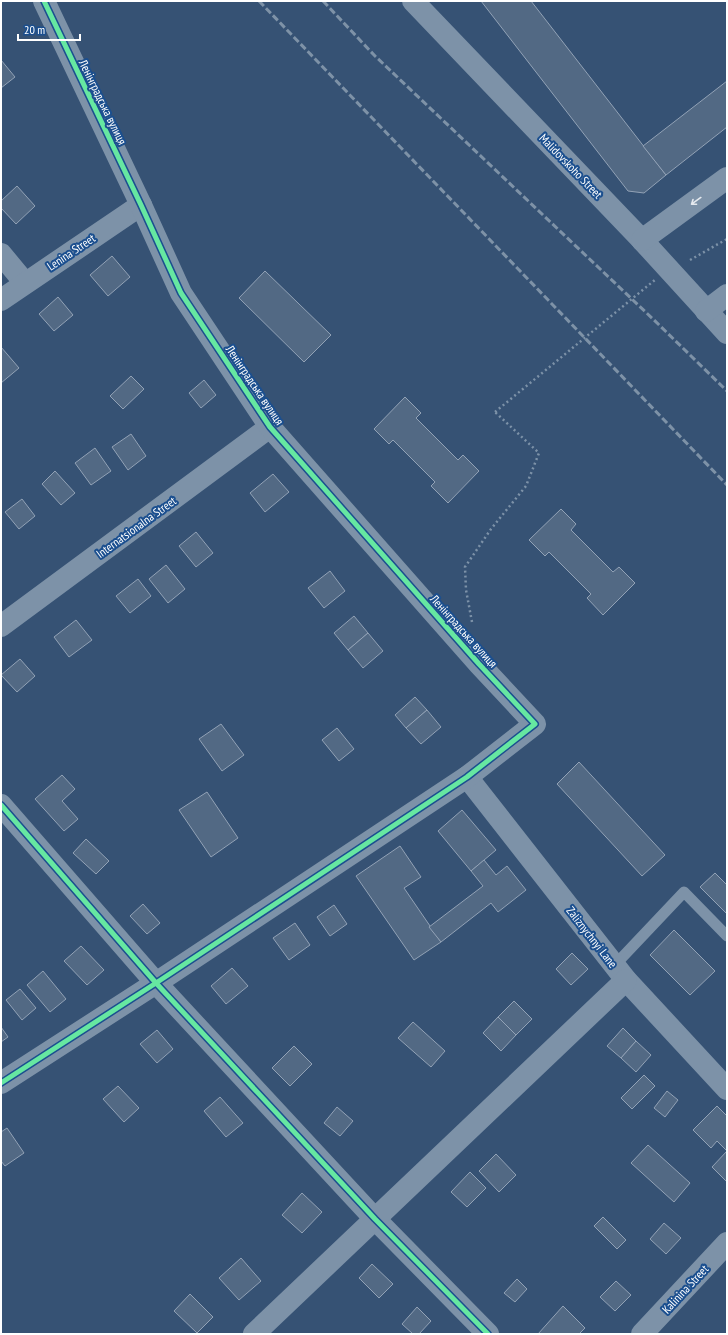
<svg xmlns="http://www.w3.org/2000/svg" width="728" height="1335" font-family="'PT Sans Narrow',sans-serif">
<rect width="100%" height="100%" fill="#365274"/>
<g fill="#526984" stroke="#92a2b6">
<polygon points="481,1 531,1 666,175 644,193 628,191"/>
<polygon points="1,60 15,77 1,88"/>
<polygon points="727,81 727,127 666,175 643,146"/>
<polygon points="17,186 35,206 16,224 1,208 1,201"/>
<polygon points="112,256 130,277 108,296 90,275"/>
<polygon points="265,271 331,335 304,362 239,298"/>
<polygon points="58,297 73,315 54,331 39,314"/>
<polygon points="1,347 19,368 1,383"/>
<polygon points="131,376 144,389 123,409 110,396"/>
<polygon points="204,380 216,395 201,408 189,393"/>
<polygon points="405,397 421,413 416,418 458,460 463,455 479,471 448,503 431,486 435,482 393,440 389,444 374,429"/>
<polygon points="131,434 146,456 128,470 112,447"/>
<polygon points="95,448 111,471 91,485 75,463"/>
<polygon points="55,471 75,493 61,505 42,484"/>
<polygon points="273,474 289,492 265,512 250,493"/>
<polygon points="22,499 35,516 19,529 5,512"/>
<polygon points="561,509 576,524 571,530 613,572 619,567 635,583 603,615 587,598 591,594 549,552 545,556 529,540"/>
<polygon points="196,532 213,553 196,567 179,546"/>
<polygon points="166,565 185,589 168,603 149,579"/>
<polygon points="330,571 345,591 324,608 308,588"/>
<polygon points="138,579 151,596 130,613 116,596"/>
<polygon points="354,616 368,633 348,650 334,633"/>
<polygon points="76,620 92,640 69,657 54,637"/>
<polygon points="368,633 383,651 363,668 348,650"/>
<polygon points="20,659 35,676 17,692 1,675"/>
<polygon points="415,697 427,710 406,728 395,715"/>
<polygon points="427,710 441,727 421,744 406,728"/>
<polygon points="221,724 244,755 222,771 199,739"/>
<polygon points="337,728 354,749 339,761 322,740"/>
<polygon points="579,762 665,855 642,876 557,784"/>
<polygon points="62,775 75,789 62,801 78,819 64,831 35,799"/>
<polygon points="207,792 238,838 211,857 179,810"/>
<polygon points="462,810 496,850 471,871 438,831"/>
<polygon points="86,839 109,861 96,874 73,853"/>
<polygon points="400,846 421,877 404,888 441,942 414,960 356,876"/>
<polygon points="484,860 496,875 507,866 526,890 498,912 491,903 441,942 429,927 483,886 471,871"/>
<polygon points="715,873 727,885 727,914 700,887"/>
<polygon points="143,904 160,923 147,934 130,916"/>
<polygon points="334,905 347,924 330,936 317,917"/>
<polygon points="295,923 310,945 289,960 273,938"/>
<polygon points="674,930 715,971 690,995 650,955"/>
<polygon points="81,946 104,970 87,985 64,961"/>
<polygon points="572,953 588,969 571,985 556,969"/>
<polygon points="232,968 248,986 226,1004 211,986"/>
<polygon points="43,971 66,999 50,1012 27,985"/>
<polygon points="20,989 36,1008 22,1020 6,1000"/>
<polygon points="514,1001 532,1019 516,1035 498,1017"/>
<polygon points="498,1017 516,1035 501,1051 483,1033"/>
<polygon points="413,1022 445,1051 431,1067 398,1038"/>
<polygon points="1,1027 8,1037 1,1042"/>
<polygon points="623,1028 636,1041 621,1058 607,1046"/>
<polygon points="157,1030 173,1049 157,1063 140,1044"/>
<polygon points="636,1041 651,1055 636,1072 621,1058"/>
<polygon points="294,1046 312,1064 290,1086 272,1068"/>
<polygon points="644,1075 655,1086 632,1109 621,1098"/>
<polygon points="118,1086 139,1108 124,1122 103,1099"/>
<polygon points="667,1091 678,1100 665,1117 654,1108"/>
<polygon points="220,1097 243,1123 226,1137 204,1111"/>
<polygon points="717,1106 727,1116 727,1182 712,1167 727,1151 717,1141 711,1148 693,1130"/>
<polygon points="337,1107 353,1121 340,1136 324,1123"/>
<polygon points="7,1128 24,1153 5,1166 1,1161 1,1132"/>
<polygon points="648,1145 690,1183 674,1202 631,1163"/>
<polygon points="496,1154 516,1175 499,1192 479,1171"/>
<polygon points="470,1172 486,1188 467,1207 451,1192"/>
<polygon points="302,1193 322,1212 302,1233 282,1215"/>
<polygon points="603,1217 626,1240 617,1249 594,1226"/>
<polygon points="664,1223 681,1238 666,1254 650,1239"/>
<polygon points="241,1258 261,1281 239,1300 219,1278"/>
<polygon points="372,1264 393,1284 379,1298 359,1278"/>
<polygon points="517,1279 527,1289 515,1302 504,1293"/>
<polygon points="616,1281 631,1295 615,1311 600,1297"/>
<polygon points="190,1294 213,1317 197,1333 174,1311"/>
<polygon points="563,1306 585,1328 579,1334 538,1334"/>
<polygon points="417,1307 431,1321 419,1334 413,1334 402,1324"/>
</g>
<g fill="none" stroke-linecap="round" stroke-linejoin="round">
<g stroke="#7d92a8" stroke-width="2.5" stroke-dasharray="2 3" stroke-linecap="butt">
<polyline points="690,260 727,239"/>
<polyline points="472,622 466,590 465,567 491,529 526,486 539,453 495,412"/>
</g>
<polyline stroke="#7d92a8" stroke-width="11" points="614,966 684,892 727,936"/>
<g stroke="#7d92a8" stroke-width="22">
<polyline points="413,1 642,240 727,333"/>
<polyline points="642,240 727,178"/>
<polyline points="1,254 25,283"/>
<polyline points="1,300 141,205"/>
<polyline points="706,311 727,295"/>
<polyline points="1,626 270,427"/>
<polyline points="467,777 626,980 727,1089"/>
<polyline points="1,805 156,983 375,1219 488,1334"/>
<polyline points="1,1083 156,983 467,777 535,724 479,664 270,427 181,293 141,205 44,1"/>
<polyline points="254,1334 626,980"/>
<polyline points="642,1334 727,1243"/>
</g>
<g stroke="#7e92a7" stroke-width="3" stroke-dasharray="7 3" stroke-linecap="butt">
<polyline points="259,1 727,485"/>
<polyline points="323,1 375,56 654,320 727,391"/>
</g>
<polyline stroke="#7d92a8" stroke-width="2.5" stroke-dasharray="2 3" stroke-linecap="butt" points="495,412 656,279"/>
<g stroke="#1b4f8f" stroke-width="8">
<g id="cycleway">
<polyline points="1,805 156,983 375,1219 488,1334"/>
<polyline points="1,1083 156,983 467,777 535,724 479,664 270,427 181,293 141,205 44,1"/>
</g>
</g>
<use href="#cycleway" stroke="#66e7a1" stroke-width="5"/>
</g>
<defs><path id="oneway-shaft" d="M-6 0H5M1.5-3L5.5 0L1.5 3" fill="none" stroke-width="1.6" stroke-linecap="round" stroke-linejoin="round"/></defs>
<use stroke="#e5e9ee" href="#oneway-shaft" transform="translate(696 201) rotate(144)"/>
<g text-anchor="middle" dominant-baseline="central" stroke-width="4" stroke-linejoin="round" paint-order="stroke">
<g font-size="12" fill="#fff" stroke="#1b4f8f">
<text transform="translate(103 102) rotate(64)">Ленінградська вулиця</text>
<text transform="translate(571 166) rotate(46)">Malidovskoho Street</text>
<text transform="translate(71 252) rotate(-34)">Lenina Street</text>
<text transform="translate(255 385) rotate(56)">Ленінградська вулиця</text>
<text transform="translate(136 527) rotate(-36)">Internatsionalna Street</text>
<text transform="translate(464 631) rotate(48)">Ленінградська вулиця</text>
<text transform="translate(592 937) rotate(52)">Zaliznychnyi Lane</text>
<text transform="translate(685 1289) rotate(-47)">Kalinina Street</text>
</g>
</g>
<rect width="728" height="1335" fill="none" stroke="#ffffff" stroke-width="4"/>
<path d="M18 34v6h62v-6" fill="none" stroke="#ffffff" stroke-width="2"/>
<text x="24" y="34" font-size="12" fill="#ffffff" stroke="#1b4f8f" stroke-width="3" paint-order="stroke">20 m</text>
</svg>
